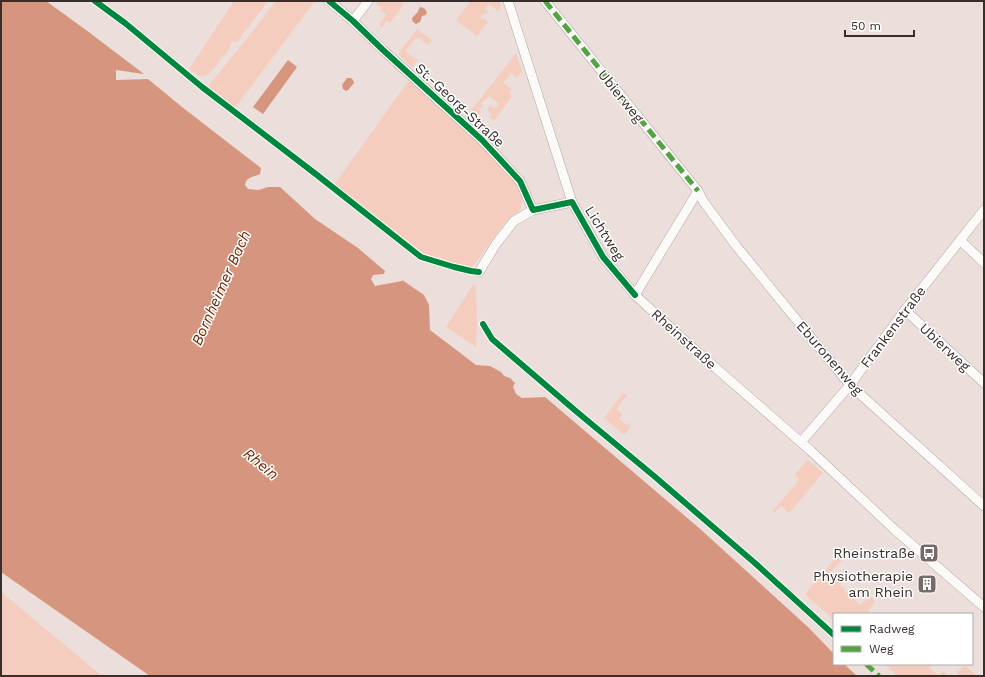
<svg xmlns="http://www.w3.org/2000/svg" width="985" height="677" font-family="'Work Sans',sans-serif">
<rect width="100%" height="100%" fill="#ecdeda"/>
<g fill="#f5cdbf">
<polygon points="234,1 268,1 237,42 232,41 230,48 211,72 205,76 200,76 189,69"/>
<polygon points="276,1 315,1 234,109 209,89 209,85 241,46"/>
<polygon points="378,1 400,1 404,4 390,23 387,21 382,27 379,25 386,15 380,10 382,8 376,4"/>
<polygon points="471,1 500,1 501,6 498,11 489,4 485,9 488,11 486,14 484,13 480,18 482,19 483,18 488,22 477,36 456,20"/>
<polygon points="417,29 432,40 428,45 419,38 415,39 405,51 415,59 418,59 412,67 398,54"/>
<polygon points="516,53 522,71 517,78 511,73 503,83 512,89 509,93 512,96 494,121 489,116 492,114 487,109 490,105 494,109 499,104 489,96 485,101 484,100 481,104 483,106 479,110 481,112 478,116 484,121 478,126 467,116"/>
<polygon points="409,80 499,161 518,185 522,198 521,208 518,213 504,224 471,269 420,255 334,185"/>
<polygon points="473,285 476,286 477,321 476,347 446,327"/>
<polygon points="623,393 627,395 617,409 622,414 619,419 627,425 628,423 631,426 625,434 623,434 604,418"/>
<polygon points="808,460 823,473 789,513 781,506 774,513 772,512 799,480 795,474"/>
<polygon points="837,557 842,560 833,569 833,570 829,575 834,580 835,579 841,583 840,585 845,589 844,591 856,599 855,600 860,605 865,600 866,601 870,596 875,601 869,610 868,612 871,614 834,614 834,620 805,594"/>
<polygon points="1,592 102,676 1,676"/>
<polygon points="884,664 932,664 929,668 939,676 943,671 948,676 898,676"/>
<polygon points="965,665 966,666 977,676 965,676 964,675 963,676 960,676 957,673"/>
</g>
<g fill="#d6957e">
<path d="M 1,1 L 46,1 L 86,30 L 144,74 L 116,70 L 116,80 L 148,79 L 182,107 L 261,168 L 260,174 C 254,177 246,177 245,185 L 248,189 L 259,190 L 268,187 L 280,187 L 315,219 L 358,248 L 385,271 L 384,274 L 373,275 L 371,279 L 375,286 L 402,281 L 402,280 L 424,295 L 429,305 L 430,330 L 476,365 L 490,366 L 501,372 L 504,376 L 510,378 L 515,383 L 513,387 L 516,394 L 522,398 L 545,397 L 699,528 L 809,628 L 834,654 L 834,664 L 844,664 L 857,676 L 150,676 L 1,572 Z"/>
<polygon points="420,7 424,8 427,12 426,15 422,16 420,22 416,24 413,22 412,18 417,13"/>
<polygon points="288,60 297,67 263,114 253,107"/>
<polygon points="347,78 351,78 353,80 354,83 348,90 346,91 343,89 342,85"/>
</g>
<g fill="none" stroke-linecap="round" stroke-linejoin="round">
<g stroke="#b3a9a6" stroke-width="10">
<g id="minor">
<polyline points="329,1 353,21 383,50 482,140 520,181 533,210 572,202"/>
<polyline points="508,1 572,202 603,257 635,295 694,349 811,451 895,530 984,607"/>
<polyline points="545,1 698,191 703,201 737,247 850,385 984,506"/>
<polyline points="353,21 368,1"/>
<polyline points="960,240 984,263"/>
<polyline points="479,272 496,244 514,221 533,210"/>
<polyline points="635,295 698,191"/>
<polyline points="905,310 984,383"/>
<polyline points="801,442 850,385 905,310 984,210"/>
</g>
</g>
<use href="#minor" stroke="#fcfaf9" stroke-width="9"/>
<g stroke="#53a443" stroke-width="5" stroke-dasharray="10 5" stroke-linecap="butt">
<polyline points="545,1 698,191"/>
<polyline points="866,664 879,676"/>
</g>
<g stroke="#fff" stroke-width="8">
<g id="cycleway">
<polyline points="95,1 125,23 202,87 317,175 421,257 454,267 471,271 479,272"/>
<polyline points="329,1 353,21 383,50 482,140 520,181 533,210 572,202 603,257 635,295"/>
<polyline points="483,324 492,339 577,412 654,476 756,564 834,635"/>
</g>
</g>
<use href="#cycleway" stroke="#00873e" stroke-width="6"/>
</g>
<defs>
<g id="bus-square" transform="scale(1)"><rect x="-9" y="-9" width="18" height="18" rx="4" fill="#766b68" stroke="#fff"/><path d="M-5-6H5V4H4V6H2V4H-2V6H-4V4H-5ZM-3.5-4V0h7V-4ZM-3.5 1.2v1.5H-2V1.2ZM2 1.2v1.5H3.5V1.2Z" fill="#fff"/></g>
<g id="building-square" transform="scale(1)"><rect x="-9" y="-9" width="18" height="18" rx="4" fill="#766b68" stroke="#fff"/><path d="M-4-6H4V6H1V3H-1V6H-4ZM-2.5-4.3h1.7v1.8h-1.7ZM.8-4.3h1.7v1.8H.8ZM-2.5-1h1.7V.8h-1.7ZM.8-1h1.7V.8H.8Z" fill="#fff"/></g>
</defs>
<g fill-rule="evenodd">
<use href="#bus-square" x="929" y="553"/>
<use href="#building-square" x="927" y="584"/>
</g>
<g text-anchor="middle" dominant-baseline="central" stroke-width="3" stroke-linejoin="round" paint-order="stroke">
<g font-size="14" fill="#372d2a" stroke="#fff">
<text transform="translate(621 96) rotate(51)">Ubierweg</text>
<text transform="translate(460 105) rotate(43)">St.-Georg-Straße</text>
<text transform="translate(605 233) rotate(58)">Lichtweg</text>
<text transform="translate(893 327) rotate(-53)">Frankenstraße</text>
<text transform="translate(684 339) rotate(42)">Rheinstraße</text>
<text transform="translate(945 347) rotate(43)">Ubierweg</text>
<text transform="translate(830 358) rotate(49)">Eburonenweg</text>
</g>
<g font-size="14" fill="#372d2a" stroke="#fff" text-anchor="end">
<text x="915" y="553">Rheinstraße</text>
<text x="913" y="576">Physiotherapie<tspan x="913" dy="16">am Rhein</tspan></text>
</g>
<g font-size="15" font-style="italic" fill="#742601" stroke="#fff">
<text transform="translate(221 288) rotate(-66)">Bornheimer Bach</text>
<text transform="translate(261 464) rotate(39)">Rhein</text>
</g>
</g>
<rect width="985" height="677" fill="none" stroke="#372d2a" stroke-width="4"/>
<rect x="833" y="613" width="140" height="52" fill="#ffffff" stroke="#afabaa"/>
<rect x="841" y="626" width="20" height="6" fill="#00873e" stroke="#afabaa"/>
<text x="869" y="633" font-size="12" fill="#372d2a">Radweg</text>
<rect x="841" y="646" width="20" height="6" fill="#53a443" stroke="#afabaa"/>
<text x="869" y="653" font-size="12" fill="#372d2a">Weg</text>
<path d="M845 30v6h69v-6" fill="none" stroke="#372d2a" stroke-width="2"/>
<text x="851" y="30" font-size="12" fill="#372d2a" stroke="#ffffff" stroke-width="3" paint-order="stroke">50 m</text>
</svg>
